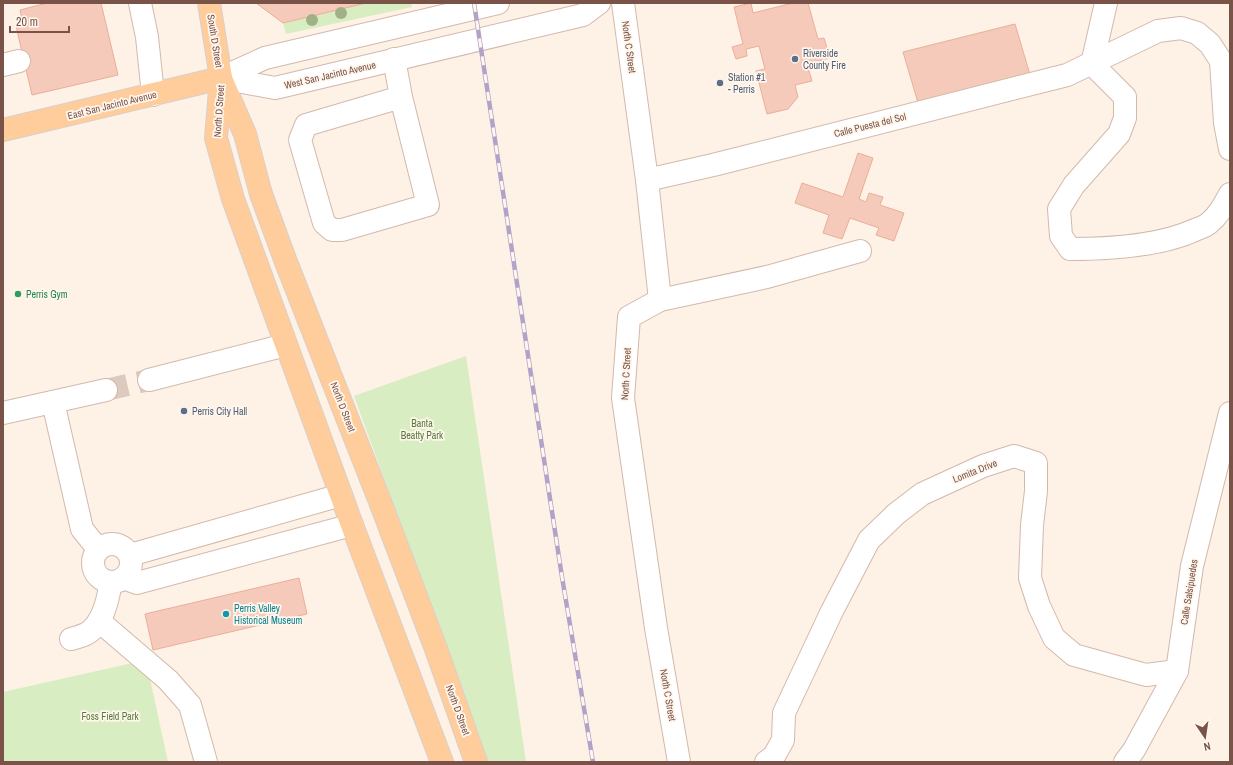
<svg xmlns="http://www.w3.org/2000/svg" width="1233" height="765" font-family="'Archivo Narrow',sans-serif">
<rect width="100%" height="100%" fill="#fef1e5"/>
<g fill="#d9edc2">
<polygon points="366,3 411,3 412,7 286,34 283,23"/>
<polygon points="466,356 526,762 487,762 354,396"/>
<polygon points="146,660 168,762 3,762 3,692"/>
</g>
<g fill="#f6caba" stroke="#eaae99">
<polygon points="47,3 101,3 118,75 32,95 16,26 23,24 20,10"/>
<polygon points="256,3 366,3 283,23"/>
<polygon points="751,3 753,13 793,3 808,3 818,39 824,38 830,58 807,64 812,81 795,85 798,97 788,109 767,114 756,71 765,69 759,46 746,49 747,56 736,59 732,47 743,44 734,7"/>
<polygon points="1015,24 1031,78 919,106 903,52"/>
<polygon points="858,153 873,158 859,199 866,202 869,193 883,197 880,205 904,213 894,241 876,235 879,228 850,218 842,239 823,233 829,215 795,203 802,183 843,197"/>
<polygon points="299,578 307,614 153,650 145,614"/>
</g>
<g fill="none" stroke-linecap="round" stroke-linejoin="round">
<polyline stroke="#ddcabe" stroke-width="22" stroke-dasharray="22 11" stroke-linecap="butt" points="106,390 149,380"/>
<g stroke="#d3b9ac" stroke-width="24">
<g id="minor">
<polyline points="140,3 147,37 153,95"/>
<polyline points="623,3 647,180 660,300"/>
<polyline points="394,59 401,97 306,125 300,140 324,223 332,230 342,230 428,205 401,97"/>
<path d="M 1092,64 L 1125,97 L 1125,118 L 1119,134 L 1074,185 L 1059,209 L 1061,236 L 1070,249 C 1109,249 1160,246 1195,230 C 1199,228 1205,227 1209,223 C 1219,215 1224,205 1230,194"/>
<polyline points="1092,64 1106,3"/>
<polyline points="3,65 19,61"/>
<polyline points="221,78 275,88 583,15 599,3"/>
<polyline points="221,78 265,58 498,3"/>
<polyline points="647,180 713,165 1067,75 1158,31 1181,28 1197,33 1210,44 1221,61 1225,123 1230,149"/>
<polyline points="149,380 286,345"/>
<polyline points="53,402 82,529 98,549"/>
<polyline points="3,413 106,390"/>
<circle cx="112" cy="563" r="19"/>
<polyline points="130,555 341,495"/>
<polyline points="123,578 137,583 352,525"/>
<polyline points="99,621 168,680 190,705 206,762"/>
<path d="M 71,639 C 76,638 81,636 86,634 C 103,625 108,599 111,582"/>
<polyline points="679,762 656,628 623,398 629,317 660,300 767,277 860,251"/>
<polyline points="766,762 774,756 783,740 784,713 832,611 869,540 896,514 922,494 983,466 1014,456 1036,463 1036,491 1032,525 1030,578 1039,606 1054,638 1074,655 1146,675 1177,671"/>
<polyline points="1125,762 1134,750 1177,671 1192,566 1230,413"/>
</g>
</g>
<g stroke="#d9cfcb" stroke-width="24">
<g id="major">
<polyline points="209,3 221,78 216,138 233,199 352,525 442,762"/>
<polyline points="222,81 245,134 261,194 286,262 379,499 436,649 476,762"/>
<polyline points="3,130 221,78"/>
</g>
</g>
<use href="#minor" stroke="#fff" stroke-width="22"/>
<use href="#major" stroke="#ffcd9b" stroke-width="22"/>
<g stroke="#b2a2c9" stroke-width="4.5">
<polyline id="rail" points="474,3 562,577 593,762"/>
</g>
<use href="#rail" stroke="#fff6ed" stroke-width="3" stroke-dasharray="9" stroke-linecap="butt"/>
</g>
<g fill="#a2b088">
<circle cx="341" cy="13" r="6"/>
<circle cx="312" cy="20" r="6"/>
</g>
<g fill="#5c6f8a" stroke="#fff6ed" stroke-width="1.5">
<circle cx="795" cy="59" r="4"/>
<circle cx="720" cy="83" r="4"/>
<circle cx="184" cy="411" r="4"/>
</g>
<circle fill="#2e9e5b" stroke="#fff6ed" stroke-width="1.5" cx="18" cy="294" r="4"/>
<circle fill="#0f9aa8" stroke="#fff6ed" stroke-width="1.5" cx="226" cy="614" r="4"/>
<g text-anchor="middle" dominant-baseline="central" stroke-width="3.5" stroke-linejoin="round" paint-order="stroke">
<g font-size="10" fill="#795347" stroke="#fff6ed">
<text transform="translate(215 41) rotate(81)">South D Street</text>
<text transform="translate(629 47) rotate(82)">North C Street</text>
<text transform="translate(330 75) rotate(-13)">West San Jacinto Avenue</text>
<text transform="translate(112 105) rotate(-14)">East San Jacinto Avenue</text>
<text transform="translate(219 111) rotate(-86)">North D Street</text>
<text transform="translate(870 125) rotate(-14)">Calle Puesta del Sol</text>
<text transform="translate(626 374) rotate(-87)">North C Street</text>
<text transform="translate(343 407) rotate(69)">North D Street</text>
<text transform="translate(975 471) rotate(-22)">Lomita Drive</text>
<text transform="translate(1189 592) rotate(-81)">Calle Salsipuedes</text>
<text transform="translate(668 695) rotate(80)">North C Street</text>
<text transform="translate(458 710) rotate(70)">North D Street</text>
</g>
<g font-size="10" fill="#4e5e75" stroke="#fff6ed" text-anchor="start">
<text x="803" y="53">Riverside<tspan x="803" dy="12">County Fire</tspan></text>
<text x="728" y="77">Station #1<tspan x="728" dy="12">- Perris</tspan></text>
<text x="192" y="411">Perris City Hall</text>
</g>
<g font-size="10" fill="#27864d" stroke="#fff6ed" text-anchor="start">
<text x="26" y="294">Perris Gym</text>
</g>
<g font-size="10" fill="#567a3c" stroke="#fff6ed">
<text x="422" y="423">Banta<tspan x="422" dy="12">Beatty Park</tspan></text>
<text x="110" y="716">Foss Field Park</text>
</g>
<g font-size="10" fill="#0d838f" stroke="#fff6ed" text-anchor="start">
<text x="234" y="608">Perris Valley<tspan x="234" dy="12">Historical Museum</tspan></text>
</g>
</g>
<rect width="1233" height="765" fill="none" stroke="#795347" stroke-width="8"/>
<g transform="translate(1205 737) rotate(167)" stroke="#fff6ed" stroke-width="3" paint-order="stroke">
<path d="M0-3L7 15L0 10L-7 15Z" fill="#795347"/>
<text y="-6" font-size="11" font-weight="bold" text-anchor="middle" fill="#795347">N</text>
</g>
<path d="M10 26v6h59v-6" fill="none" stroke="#795347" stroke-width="2"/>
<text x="16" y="26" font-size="12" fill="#795347" stroke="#fff6ed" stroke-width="3" paint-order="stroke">20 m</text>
</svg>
